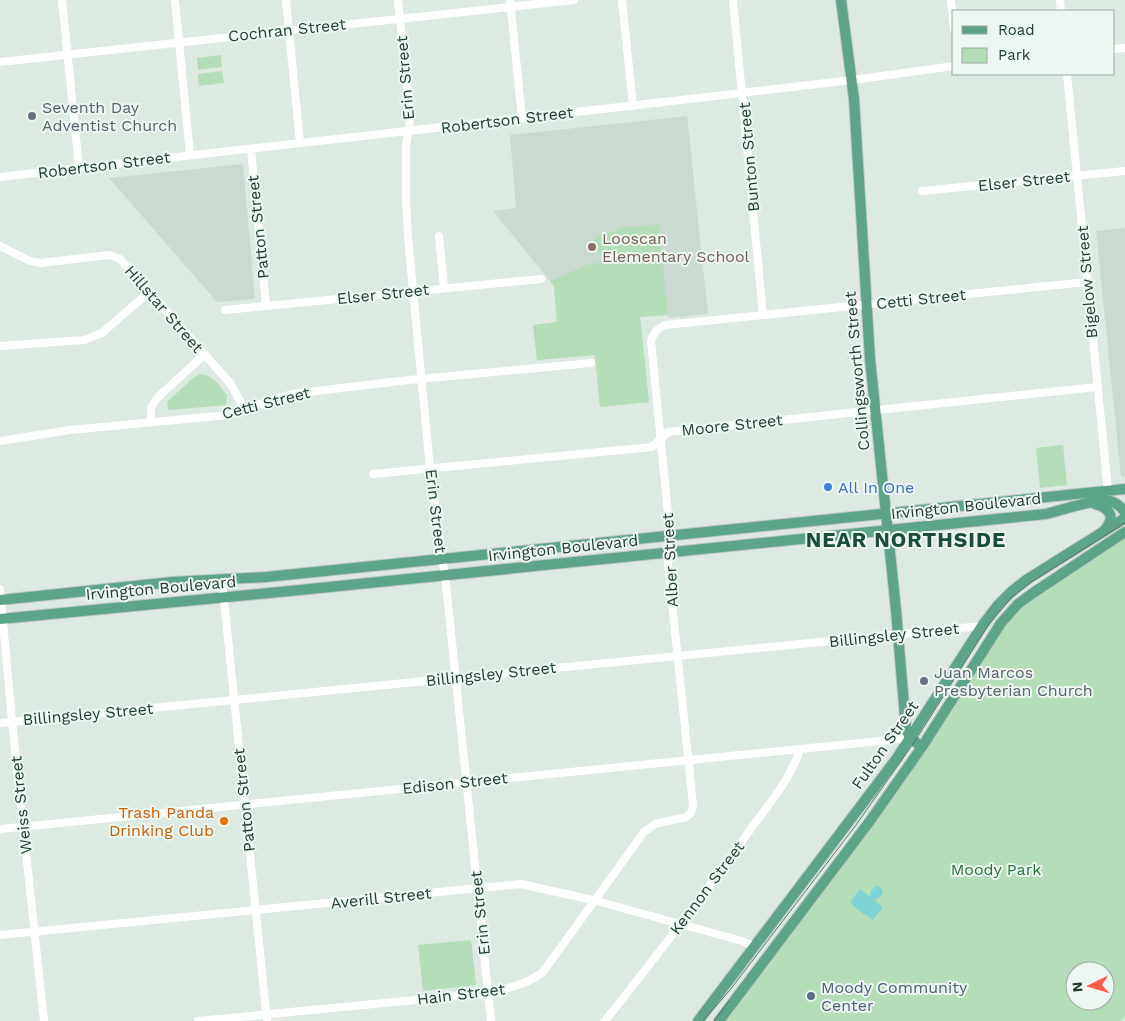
<svg xmlns="http://www.w3.org/2000/svg" width="1125" height="1021" font-family="'Work Sans',sans-serif">
<rect width="100%" height="100%" fill="#ddeae2"/>
<g fill="#cbdad1">
<polygon points="687,116 708,314 669,318 668,315 640,317 649,402 600,407 595,355 537,360 533,325 557,322 554,286 493,211 516,208 510,135"/>
<polygon points="243,164 255,299 217,302 109,178"/>
<polygon points="1125,228 1125,477 1121,476 1096,231"/>
</g>
<g fill="#b3deb9" fill-rule="evenodd">
<polygon points="221,55 222,67 198,70 197,58"/>
<polygon points="222,71 224,83 199,86 198,74"/>
<polygon points="659,224 668,315 640,317 649,402 600,407 595,355 537,360 533,325 557,322 554,286 550,281 587,265 603,262 594,239 602,233 618,231 618,228"/>
<path d="M 200,374 C 214,375 219,385 227,395 L 226,405 L 171,410 L 168,409 L 167,402 L 192,379 Z"/>
<polygon points="1063,445 1067,485 1040,488 1036,448"/>
<path d="M 1125,537 L 1125,1016 L 1121,1021 L 724,1021 L 829,885 L 1011,615 L 1056,579 ZM 1075,971 L 1105,971 L 1105,1001 L 1075,1001 Z"/>
<polygon points="471,940 476,985 423,991 418,945"/>
</g>
<polygon fill="#7fd3d5" points="876,886 881,888 883,892 879,899 878,897 875,901 883,907 873,920 865,914 864,915 850,902 860,889 869,896 871,893 870,892"/>
<g fill="none" stroke-linecap="round" stroke-linejoin="round">
<g stroke="#c0c8c5" stroke-width="12">
<g id="major">
<polyline points="841,0 854,99 870,359 896,610 906,729 910,738 922,747"/>
<path d="M 1095,504 C 1112,509 1115,518 1104,531"/>
<polyline points="0,600 172,582 266,577 1125,489"/>
<path d="M 0,619 L 300,590 L 1046,514 C 1062,510 1094,499 1109,501 C 1115,502 1121,507 1125,512"/>
<polyline points="698,1021 897,758 982,626 998,605 1010,593 1026,580 1125,518"/>
<polyline points="719,1021 870,821 922,747 1001,623 1018,604 1033,593 1125,532"/>
</g>
</g>
<g stroke="#fff" stroke-width="8">
<polyline points="62,0 79,167"/>
<polyline points="175,0 190,155"/>
<polyline points="286,0 300,143"/>
<polyline points="398,0 409,103 410,120 406,146 406,196 408,238 430,468 446,584 491,1021"/>
<polyline points="510,0 522,118"/>
<polyline points="622,0 633,106"/>
<polyline points="733,0 763,315"/>
<polyline points="951,0 954,28"/>
<polyline points="1060,0 1061,11"/>
<polyline points="1114,49 1125,48"/>
<polyline points="0,62 574,0"/>
<polyline points="1067,74 1108,491"/>
<polyline points="251,149 266,306"/>
<polyline points="0,177 664,102 852,80 954,66"/>
<polyline points="922,191 1125,171"/>
<polyline points="439,236 444,288"/>
<polyline points="0,246 30,261 40,263 110,255 120,259 230,383 245,410"/>
<polyline points="225,310 541,279"/>
<polyline points="0,346 84,340 102,333 149,292"/>
<polyline points="151,421 151,407 158,397 204,355"/>
<path d="M 0,441 L 70,430 L 228,415 C 252,408 274,397 299,393 L 409,380 L 591,363"/>
<polyline points="373,474 652,447 668,432 1097,387"/>
<polyline points="222,580 267,1021"/>
<polyline points="0,589 12,721 44,1021"/>
<polyline points="0,723 982,626"/>
<polyline points="0,829 910,738"/>
<polyline points="0,935 521,884 593,900 742,941 755,947"/>
<path d="M 198,1021 L 488,993 C 509,988 526,985 543,972 L 644,832 L 655,824 L 686,817 C 691,814 692,811 693,805 L 668,564 L 669,524 L 651,341 C 654,332 657,329 665,325 L 1087,282"/>
<path d="M 605,1021 C 655,958 704,895 750,830 C 768,805 791,779 800,749"/>
</g>
<use href="#major" stroke="#5da488" stroke-width="10"/>
<g stroke="#57776a" stroke-width="1">
<polyline points="703,1021 730,990 856,825 915,741 989,624 1012,597 1033,581 1125,523"/>
<polyline points="714,1021 729,1001"/>
</g>
</g>
<g fill="#6b7280" stroke="#edf7f1" stroke-width="2">
<circle cx="32" cy="116" r="5"/>
<circle cx="924" cy="681" r="5"/>
</g>
<circle fill="#8d6e63" stroke="#edf7f1" stroke-width="2" cx="592" cy="247" r="5"/>
<circle fill="#3f7fe0" stroke="#edf7f1" stroke-width="2" cx="828" cy="487" r="5"/>
<circle fill="#e8710a" stroke="#edf7f1" stroke-width="2" cx="224" cy="821" r="5"/>
<circle fill="#5c6f8a" stroke="#edf7f1" stroke-width="2" cx="811" cy="996" r="5"/>
<g text-anchor="middle" dominant-baseline="central" stroke-width="4" stroke-linejoin="round" paint-order="stroke">
<g font-size="16" fill="#1e3b2f" stroke="#edf7f1">
<text transform="translate(287 30) rotate(-6)">Cochran Street</text>
<text transform="translate(405 78) rotate(-95)">Erin Street</text>
<text transform="translate(507 120) rotate(-7)">Robertson Street</text>
<text transform="translate(749 157) rotate(-95)">Bunton Street</text>
<text transform="translate(104 165) rotate(-7)">Robertson Street</text>
<text transform="translate(1024 181) rotate(-6)">Elser Street</text>
<text transform="translate(258 227) rotate(-96)">Patton Street</text>
<text transform="translate(1087 282) rotate(-95)">Bigelow Street</text>
<text transform="translate(383 294) rotate(-6)">Elser Street</text>
<text transform="translate(921 299) rotate(-6)">Cetti Street</text>
<text transform="translate(164 309) rotate(49)">Hillstar Street</text>
<text transform="translate(857 371) rotate(-95)">Collingsworth Street</text>
<text transform="translate(266 403) rotate(-14)">Cetti Street</text>
<text transform="translate(732 425) rotate(-6)">Moore Street</text>
<text transform="translate(966 506) rotate(-6)">Irvington Boulevard</text>
<text transform="translate(436 511) rotate(83)">Erin Street</text>
<text transform="translate(563 548) rotate(-6)">Irvington Boulevard</text>
<text transform="translate(670 560) rotate(-93)">Alber Street</text>
<text transform="translate(161 588) rotate(-5)">Irvington Boulevard</text>
<text transform="translate(894 635) rotate(-6)">Billingsley Street</text>
<text transform="translate(491 674) rotate(-6)">Billingsley Street</text>
<text transform="translate(88 714) rotate(-5)">Billingsley Street</text>
<text transform="translate(885 745) rotate(-55)">Fulton Street</text>
<text transform="translate(455 783) rotate(-6)">Edison Street</text>
<text transform="translate(244 800) rotate(-96)">Patton Street</text>
<text transform="translate(21 805) rotate(-96)">Weiss Street</text>
<text transform="translate(707 888) rotate(-53)">Kennon Street</text>
<text transform="translate(381 898) rotate(-6)">Averill Street</text>
<text transform="translate(480 913) rotate(-96)">Erin Street</text>
<text transform="translate(461 994) rotate(-7)">Hain Street</text>
</g>
<g font-size="16" fill="#5b616d" stroke="#edf7f1" text-anchor="start">
<text x="42" y="107">Seventh Day<tspan x="42" dy="18">Adventist Church</tspan></text>
<text x="934" y="672">Juan Marcos<tspan x="934" dy="18">Presbyterian Church</tspan></text>
</g>
<g font-size="16" fill="#785e54" stroke="#edf7f1" text-anchor="start">
<text x="602" y="238">Looscan<tspan x="602" dy="18">Elementary School</tspan></text>
</g>
<g font-size="16" fill="#366cbe" stroke="#edf7f1" text-anchor="start">
<text x="838" y="487">All In One</text>
</g>
<g font-size="16" fill="#c56008" stroke="#edf7f1" text-anchor="end">
<text x="214" y="812">Trash Panda<tspan x="214" dy="18">Drinking Club</tspan></text>
</g>
<g font-size="16" fill="#257439" stroke="#edf7f1">
<text x="996" y="869">Moody Park</text>
</g>
<g font-size="16" fill="#4e5e75" stroke="#edf7f1" text-anchor="start">
<text x="821" y="987">Moody Community<tspan x="821" dy="18">Center</tspan></text>
</g>
<g font-size="21" font-weight="bold" letter-spacing="1" fill="#184e3a" stroke="#edf7f1">
<text x="906" y="539">NEAR NORTHSIDE</text>
</g>
</g>
<rect x="952" y="10" width="162" height="65" fill="#edf7f1" stroke="#9aaca3"/>
<rect x="962" y="26" width="25" height="8" fill="#5da488" stroke="#9aaca3"/>
<text x="998" y="35" font-size="15" fill="#1e3b2f">Road</text>
<rect x="962" y="48" width="25" height="15" fill="#b3deb9" stroke="#9aaca3"/>
<text x="998" y="60" font-size="15" fill="#1e3b2f">Park</text>
<g transform="translate(1090 986) rotate(265)"><circle r="24" fill="#edf7f1" stroke="#9aaca3"/>
<path d="M0-4L9 19L0 12L-9 19Z" fill="#fd5c48"/>
<text y="-8" font-size="14" font-weight="bold" text-anchor="middle" fill="#1e3b2f">N</text>
</g>
</svg>
